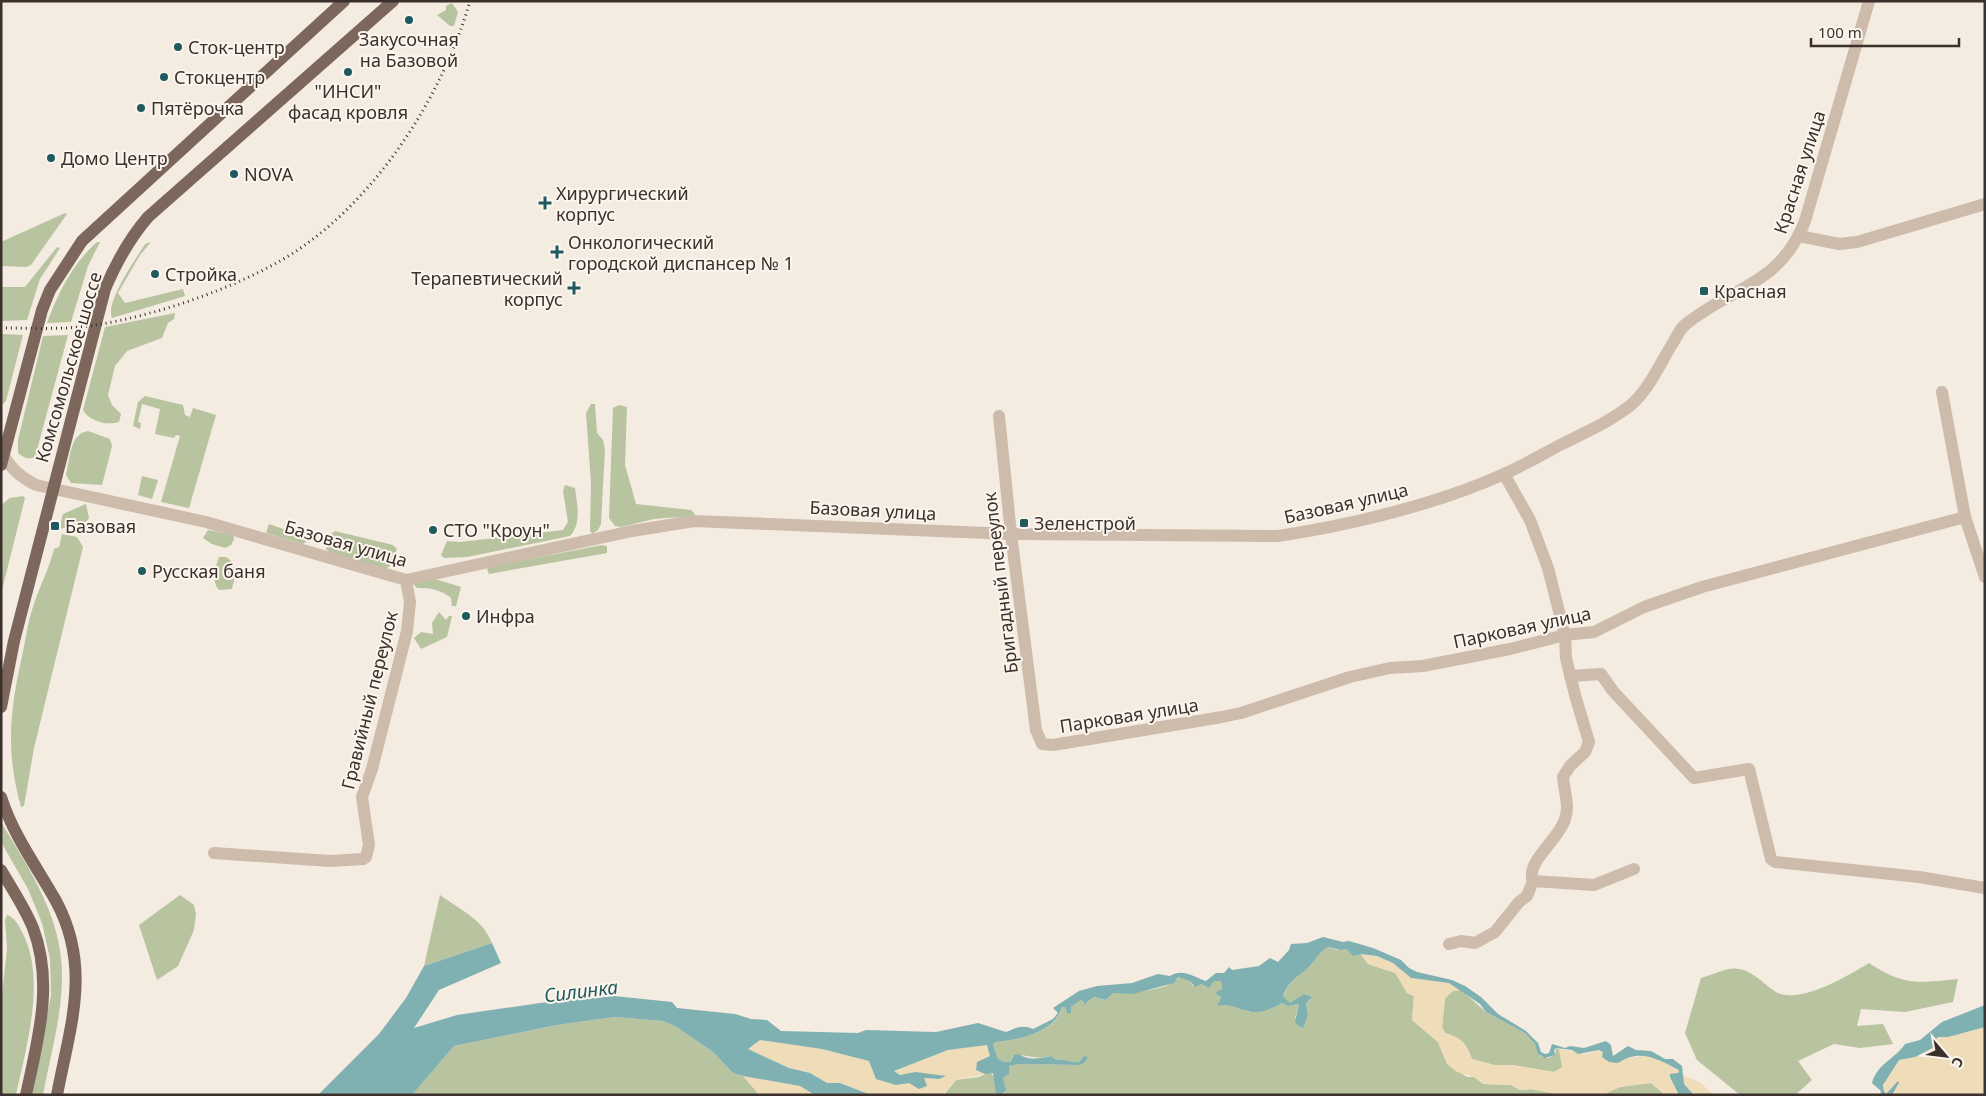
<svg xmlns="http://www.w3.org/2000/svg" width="1986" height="1096" font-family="'Noto Sans',sans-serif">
<rect width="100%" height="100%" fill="#f4ebe1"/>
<g fill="#b8c4a0">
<polygon points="452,3 458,12 454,26 450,26 437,15 446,10 446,6"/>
<polygon points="65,213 67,214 31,265 26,267 1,266 1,242"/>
<path d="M 97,242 L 100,242 L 88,266 L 71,322 L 47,323 C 58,293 73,263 97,242 Z"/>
<path d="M 151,242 L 140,255 L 118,293 L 125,303 L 183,289 L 185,296 L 112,318 C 105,302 136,259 145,244 Z"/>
<polygon points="57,247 60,248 40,279 27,320 1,321 1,287 25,287"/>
<path d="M 175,313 L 174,319 L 168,323 L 162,338 L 127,351 L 115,366 L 108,395 L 112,405 L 121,414 L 119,422 C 107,426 89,421 83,410 L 105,327 Z"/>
<polygon points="1,334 23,335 6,401 1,406"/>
<path d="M 68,335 L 35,457 C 28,460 24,458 18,453 L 18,440 L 43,336 Z"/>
<polygon points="145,396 183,405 185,415 190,417 193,408 216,415 189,508 161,502 180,436 176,435 174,438 155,434 160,409 142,404 138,422 141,423 140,429 133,426 138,402"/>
<polygon points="591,404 595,404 597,433 603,440 605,449 601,524 598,530 592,534 590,531 591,483 586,413"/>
<polygon points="619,405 627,407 625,465 636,504 691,510 695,514 692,516 654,519 621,527 615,526 609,518 613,408"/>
<path d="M 88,431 L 110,439 L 112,446 L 102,485 L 71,483 L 66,475 C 70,459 70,433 88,431 Z"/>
<polygon points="142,476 158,480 152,499 138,495"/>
<path d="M 565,485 L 575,488 C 577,505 582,523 570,536 L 467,557 L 444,558 L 441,555 L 447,541 L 460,542 L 563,530 L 568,522 L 563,491 Z"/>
<polygon points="23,496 25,498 1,594 1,505 10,498"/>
<polygon points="86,504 89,518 85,524 59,529 63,514"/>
<polygon points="269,524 295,533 310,531 312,537 303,544 266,533"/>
<polygon points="208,530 233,535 234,539 231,545 225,548 212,544 203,538"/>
<polygon points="335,531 393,545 397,549 390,566 385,569 330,553 326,549 331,534"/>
<path d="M 62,534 L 77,537 L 83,547 L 34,748 L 24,806 L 21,807 C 5,750 10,709 23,652 C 26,637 28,621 33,607 C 39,587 49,570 54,549 L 59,547 Z"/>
<polygon points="602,545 607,546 607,553 489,574 487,569 489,567"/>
<path d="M 219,557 L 226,557 C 239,565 235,576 232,589 L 219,590 C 211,581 215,568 219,557 Z"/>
<path d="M 432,578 L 461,587 L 456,606 L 452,606 L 451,598 C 440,589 430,588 417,588 L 413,584 Z"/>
<polygon points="439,612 446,620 449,616 452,616 447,637 421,649 414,638 421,632 433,634 432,623"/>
<path d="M 1,822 C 26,864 56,908 61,958 C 66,1003 51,1051 43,1095 L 32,1095 L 51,995 L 50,959 L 42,923 L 28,889 L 1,842 Z"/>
<polygon points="180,895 194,905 196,914 194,930 178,966 157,980 139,925"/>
<path d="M 440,895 C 460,910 482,918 492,943 L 424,966 Z"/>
<path d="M 7,915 C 15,918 18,924 22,932 C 47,978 26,1047 16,1095 L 1,1095 L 1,1004 L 7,949 L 5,920 Z"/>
<path d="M 1328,947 L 1337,950 L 1347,949 L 1361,954 L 1368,964 L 1396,973 L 1407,993 L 1414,996 L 1412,1020 L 1438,1042 L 1447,1064 L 1467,1077 L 1474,1077 L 1483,1084 L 1511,1085 L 1520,1090 L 1531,1089 L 1562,1095 L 1002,1095 L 1005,1092 L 1003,1078 L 1009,1073 L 1008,1066 L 1019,1064 L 1079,1065 L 1083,1057 L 1079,1062 C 1070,1063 1064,1058 1056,1060 L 1051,1056 C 1037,1061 1024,1053 1013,1056 L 1010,1062 L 1005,1062 L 998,1059 L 993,1045 L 995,1042 C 1018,1040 1056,1033 1062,1007 L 1065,1007 L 1067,1013 L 1071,1013 L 1071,1007 L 1081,1000 L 1084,1002 L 1085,1008 L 1086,1003 L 1094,997 L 1106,1000 L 1113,993 C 1130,993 1169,991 1179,977 L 1190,981 L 1193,986 L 1201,984 L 1206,987 L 1214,981 L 1221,981 L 1222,989 L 1219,994 L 1221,997 L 1217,1006 L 1224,1003 L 1250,1012 L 1283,1003 L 1288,1006 L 1299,1004 L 1295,1018 L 1298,1026 L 1302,1028 L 1308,1015 L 1306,1004 L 1311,999 L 1290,1003 L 1283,997 C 1290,979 1297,979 1309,967 C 1316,959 1318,952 1328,947 Z"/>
<path d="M 1869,963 C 1904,986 1917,983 1958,979 L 1953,1002 L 1905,1012 L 1861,1009 L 1857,1026 L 1883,1024 L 1893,1044 L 1860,1048 L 1834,1044 L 1798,1061 L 1812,1080 L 1795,1095 L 1740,1095 L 1697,1060 L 1685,1033 L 1701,978 C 1728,970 1735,961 1759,979 C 1765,983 1771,990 1778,993 C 1802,1003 1848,976 1869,963 Z"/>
<path d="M 1461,990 L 1486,1012 L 1525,1033 L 1535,1044 L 1540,1056 L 1549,1058 L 1555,1054 L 1556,1048 L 1559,1049 L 1563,1067 L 1554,1072 L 1512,1065 L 1494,1065 L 1472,1059 C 1466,1043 1462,1038 1445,1033 L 1442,1027 L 1445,998 L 1453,991 Z"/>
<polygon points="615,1017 663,1021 675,1026 713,1052 733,1073 743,1076 757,1092 757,1095 412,1095 454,1046 557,1025"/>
<polygon points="990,1072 994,1077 996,1095 944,1095 956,1080 979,1077"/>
<polygon points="1651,1083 1665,1095 1602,1095 1620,1087"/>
</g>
<g fill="#efdcb8">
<path d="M 1361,954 L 1377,956 L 1393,963 L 1411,978 L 1449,983 L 1461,990 L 1453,991 L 1445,998 L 1442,1027 L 1445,1033 C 1462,1038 1466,1043 1472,1059 L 1494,1065 L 1512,1065 L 1554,1072 L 1562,1067 L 1559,1049 L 1586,1054 L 1599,1050 L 1604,1052 L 1602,1057 L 1625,1059 L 1649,1055 L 1679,1070 L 1679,1095 L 1665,1095 L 1651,1083 L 1620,1087 L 1602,1095 L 1562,1095 L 1531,1089 L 1520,1090 L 1511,1085 L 1483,1084 L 1474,1077 L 1457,1072 L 1447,1064 L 1438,1042 L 1412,1020 L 1414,996 L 1407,993 L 1395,973 L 1368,964 Z"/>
<path d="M 1985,1027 L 1985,1095 L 1892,1095 L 1899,1084 L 1898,1082 L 1886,1094 C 1879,1084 1893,1069 1899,1060 L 1915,1057 L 1937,1045 L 1932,1043 L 1938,1037 L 1948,1037 Z"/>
<polygon points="760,1040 822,1049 869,1061 896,1085 924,1078 939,1079 915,1072 900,1075 894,1071 948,1050 987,1045 991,1056 977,1062 976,1070 985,1074 956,1080 944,1095 871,1095 840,1083 827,1083 810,1073 789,1068 748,1049"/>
<polygon points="1683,1075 1701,1083 1710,1092 1716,1095 1694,1095 1684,1084"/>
<polygon points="743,1076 800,1086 815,1095 757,1095 757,1092"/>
</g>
<g fill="#7fb0b2">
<path d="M 1323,937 L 1343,942 L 1349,941 L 1373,948 L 1401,960 L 1409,968 L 1417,972 L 1452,980 L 1465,986 L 1481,997 L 1498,1014 L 1526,1031 L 1538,1043 L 1541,1052 L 1545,1054 L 1549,1053 L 1552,1044 L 1565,1048 L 1570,1046 L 1584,1048 L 1606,1041 L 1611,1045 L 1613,1056 L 1628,1046 L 1636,1050 L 1651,1051 L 1665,1059 L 1673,1059 L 1682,1066 L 1684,1084 L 1694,1095 L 1679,1095 L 1670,1077 L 1670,1074 L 1678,1073 L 1679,1070 C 1658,1059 1640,1048 1618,1063 L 1609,1062 L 1602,1057 L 1603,1052 L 1599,1050 L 1578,1054 L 1572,1050 L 1556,1048 L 1554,1050 L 1555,1055 L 1545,1058 L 1538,1054 L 1535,1044 L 1525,1033 L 1486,1012 L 1480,1004 L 1449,983 L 1411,978 L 1393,963 L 1377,956 L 1361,954 L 1353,956 L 1347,949 L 1340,950 L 1328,947 C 1319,952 1316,959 1309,967 C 1298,978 1290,979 1283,996 L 1290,1003 L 1304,994 L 1312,997 L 1306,1004 L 1308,1015 L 1303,1028 L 1298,1026 L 1295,1021 L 1299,1004 L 1288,1006 L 1282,1003 C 1274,1007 1265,1012 1256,1012 C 1243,1013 1232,1002 1217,1006 L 1221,997 L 1215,993 L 1222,989 L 1221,981 L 1214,981 L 1209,988 L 1201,984 L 1195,987 L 1190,981 L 1178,977 L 1174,983 L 1133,994 L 1113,993 L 1106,1000 L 1094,997 L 1086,1003 L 1085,1008 L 1084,1002 L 1081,1000 L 1071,1007 L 1071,1013 L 1067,1013 L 1065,1007 L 1062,1007 C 1055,1033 1018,1040 995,1042 L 993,1045 L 998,1059 L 1005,1062 L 1010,1062 L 1014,1055 C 1020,1053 1020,1056 1025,1057 C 1032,1060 1044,1058 1051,1056 L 1056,1060 C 1064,1058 1070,1063 1079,1062 L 1084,1056 L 1088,1057 L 1084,1063 L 1079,1065 L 1019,1064 L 1009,1066 L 1009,1074 L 1003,1078 L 1006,1090 L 1002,1095 L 996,1095 L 993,1073 L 985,1074 L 976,1070 L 977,1062 L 990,1056 L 987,1045 L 948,1050 L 894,1071 L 900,1075 L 915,1072 L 946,1076 L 939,1079 L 924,1078 L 927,1086 L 919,1089 L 909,1083 L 896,1085 L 876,1079 L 869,1061 L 822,1049 L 760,1040 L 748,1049 L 789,1068 L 810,1073 L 827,1083 L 840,1083 L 871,1095 L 815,1095 L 800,1086 L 743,1076 L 733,1073 L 713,1052 L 675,1026 L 663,1021 L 615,1017 L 557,1025 L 454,1046 L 412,1095 L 318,1095 L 379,1034 L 406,998 L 424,966 L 492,943 L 501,963 L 439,990 L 414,1028 L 457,1015 L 540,1003 L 614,996 L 672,1002 L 677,1008 L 735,1014 L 751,1019 L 767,1020 L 781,1031 L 858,1033 L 866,1030 L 936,1032 L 978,1023 L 1006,1032 C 1016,1028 1022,1024 1033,1029 L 1053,1019 L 1058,1013 L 1053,1008 L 1079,991 L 1097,986 L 1132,983 L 1158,974 L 1170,976 C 1183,968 1193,977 1206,981 L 1216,973 L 1224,973 L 1229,967 L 1232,970 L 1259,966 L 1270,958 L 1278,962 L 1289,950 L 1291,944 L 1307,943 Z"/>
<path d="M 1985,1005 L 1985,1027 L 1948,1037 L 1938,1037 L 1932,1043 L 1938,1045 L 1915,1057 L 1899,1060 L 1883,1085 L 1884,1091 L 1886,1094 L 1898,1081 L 1899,1083 L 1892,1095 L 1880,1095 L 1881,1091 L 1872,1083 C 1877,1064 1895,1059 1905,1044 L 1920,1040 L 1942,1022 Z"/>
</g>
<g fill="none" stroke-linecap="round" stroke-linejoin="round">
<g stroke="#cdbbac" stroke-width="12">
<polyline points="1799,236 1839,244 1857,242 1985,204"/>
<polyline points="999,416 1011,534 1036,730 1042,744 1053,745 1222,717 1241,713 1350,677 1390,668 1423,666 1510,649 1565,635 1594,632 1644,607 1702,587 1965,517 1942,392"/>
<path d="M 1,448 C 6,465 20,477 36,485 L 206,522 L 406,580 L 632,531 L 694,521 L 1011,534 L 1278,536 C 1351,525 1438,504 1504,474 C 1524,465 1543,454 1562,444 C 1584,433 1611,421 1631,405 C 1649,389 1659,366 1671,346 C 1676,339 1679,329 1686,324 C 1735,285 1780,285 1805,221 L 1869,1"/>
<path d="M 1504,474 L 1530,520 L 1548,568 L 1565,635 L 1566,658 L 1575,695 L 1589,742 L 1585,752 L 1570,766 L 1563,777 C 1564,792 1570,805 1565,819 C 1559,840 1525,862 1533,881"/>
<polyline points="1965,517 1985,577"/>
<polyline points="1570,676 1601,674 1613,691 1694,778 1749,769 1771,859 1775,862 1919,877 1985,888"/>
<polyline points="214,853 330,861 363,859 366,857 369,845 362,797 372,769 407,631 410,602 406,580"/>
<polyline points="1449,944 1461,941 1475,943 1495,932 1519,902 1527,896 1533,881 1594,885 1634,869"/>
</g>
<g stroke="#7d675c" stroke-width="12">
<polyline points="1,465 42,310 50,290 82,241 344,1"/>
<path d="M 1,707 L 14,641 L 105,289 C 116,263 129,239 148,217 L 393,1"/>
<path d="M 1,797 C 13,835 37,867 56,901 C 92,968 70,1026 57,1095"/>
<path d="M 1,870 C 12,889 25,908 33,928 C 54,983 38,1039 26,1095"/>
</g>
<path stroke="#3b302b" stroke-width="3" stroke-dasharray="1 4" stroke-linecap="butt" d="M 1,328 C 32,328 65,330 96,325 C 156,315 227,291 280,261 C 371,209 442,99 470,1"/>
</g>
<g fill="#1f5a5e" stroke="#fbf5ee" stroke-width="2">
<circle cx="409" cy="20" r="5"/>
<circle cx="178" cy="47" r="5"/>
<circle cx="348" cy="72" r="5"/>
<circle cx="164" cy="77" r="5"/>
<circle cx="141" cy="108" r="5"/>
<circle cx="51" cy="158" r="5"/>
<circle cx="234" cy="174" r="5"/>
<path d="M542.5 195.5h5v5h5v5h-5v5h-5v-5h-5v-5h5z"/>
<path d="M554.5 244.5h5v5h5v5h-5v5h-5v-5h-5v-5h5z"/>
<circle cx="155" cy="274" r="5"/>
<path d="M571.5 280.5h5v5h5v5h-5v5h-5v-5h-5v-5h5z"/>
<rect x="1699" y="286" width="10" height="10" rx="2.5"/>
<rect x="1019" y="518" width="10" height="10" rx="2.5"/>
<rect x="50" y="521" width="10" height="10" rx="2.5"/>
<circle cx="433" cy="530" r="5"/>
<circle cx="142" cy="571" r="5"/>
<circle cx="466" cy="616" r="5"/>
</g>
<g text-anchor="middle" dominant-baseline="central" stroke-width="4" stroke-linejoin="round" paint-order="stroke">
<g font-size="18" fill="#3b302b" stroke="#fbf5ee" text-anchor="start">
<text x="409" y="39" text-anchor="middle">Закусочная<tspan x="409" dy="21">на Базовой</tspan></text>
<text x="188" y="47">Cток-центр</text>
<text x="174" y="77">Стокцентр</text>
<text x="348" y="91" text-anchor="middle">"ИНСИ"<tspan x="348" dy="21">фасад кровля</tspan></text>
<text x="151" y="108">Пятёрочка</text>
<text x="61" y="158">Домо Центр</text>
<text x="244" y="174">NOVA</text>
<text x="556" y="193">Хирургический<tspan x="556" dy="21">корпус</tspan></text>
<text x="568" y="242">Онкологический<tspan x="568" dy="21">городской диспансер № 1</tspan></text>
<text x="165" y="274">Стройка</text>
<text x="563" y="278" text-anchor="end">Терапевтический<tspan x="563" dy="21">корпус</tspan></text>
<text x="1714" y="291">Красная</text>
<text x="1034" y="523">Зеленстрой</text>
<text x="65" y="526">Базовая</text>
<text x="443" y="530">СТО "Кроун"</text>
<text x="152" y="571">Русская баня</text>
<text x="476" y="616">Инфра</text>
</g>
<g font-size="18" fill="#3b302b" stroke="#fbf5ee">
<text transform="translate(1799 172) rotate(-72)">Красная улица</text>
<text transform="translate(68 367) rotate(-74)">Комсомольское шоссе</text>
<text transform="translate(1346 503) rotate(-13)">Базовая улица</text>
<text transform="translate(873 510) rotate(3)">Базовая улица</text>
<text transform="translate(346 543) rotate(16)">Базовая улица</text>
<text transform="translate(1000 583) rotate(-97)">Бригадный переулок</text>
<text transform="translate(1522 627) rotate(-12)">Парковая улица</text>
<text transform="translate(369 700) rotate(-76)">Гравийный переулок</text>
<text transform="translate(1129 715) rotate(-9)">Парковая улица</text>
</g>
<g font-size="19" font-style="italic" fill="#1f5a5e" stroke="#fbf5ee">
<text transform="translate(581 991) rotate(-7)">Силинка</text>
</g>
</g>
<rect width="1986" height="1096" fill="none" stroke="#3b302b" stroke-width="5"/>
<g transform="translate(1946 1056) rotate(118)" stroke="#fbf5ee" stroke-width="4" paint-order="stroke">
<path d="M0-4L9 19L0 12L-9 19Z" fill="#3b302b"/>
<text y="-8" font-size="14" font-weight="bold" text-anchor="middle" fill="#3b302b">С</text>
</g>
<path d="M1811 38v8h148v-8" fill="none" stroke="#3b302b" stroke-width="2.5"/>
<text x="1818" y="38" font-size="15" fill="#3b302b" stroke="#fbf5ee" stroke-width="4" paint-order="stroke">100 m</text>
</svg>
